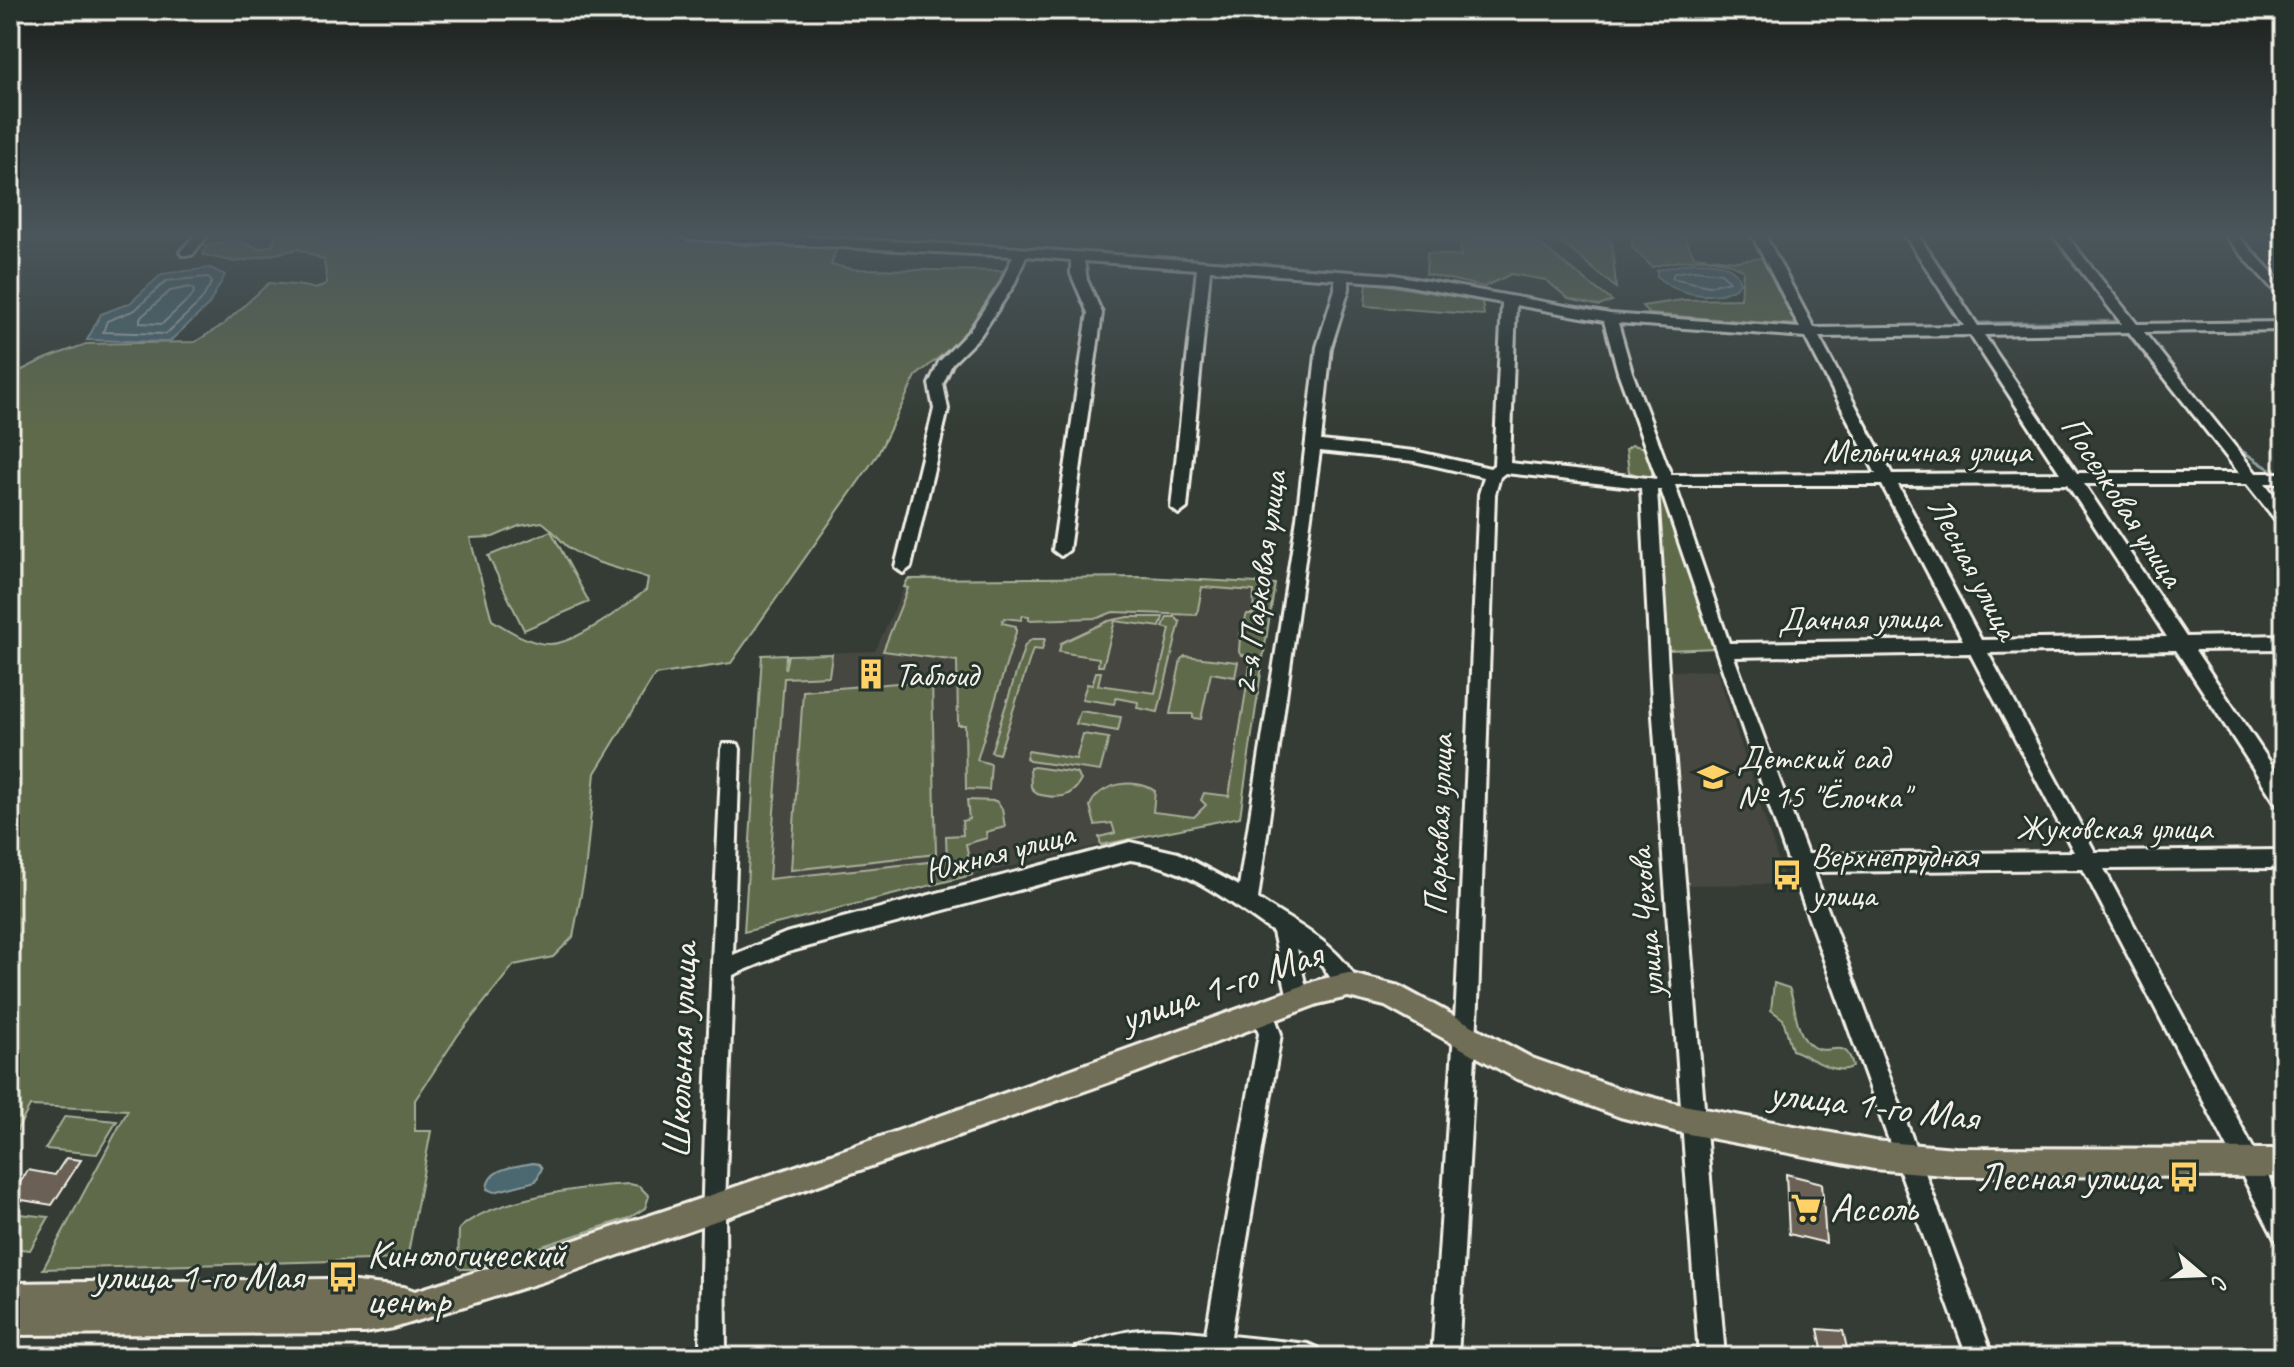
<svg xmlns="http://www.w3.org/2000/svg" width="2294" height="1367" font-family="Caveat,sans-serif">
<rect width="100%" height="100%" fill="#343c35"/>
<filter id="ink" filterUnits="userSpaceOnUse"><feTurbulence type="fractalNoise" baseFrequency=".0125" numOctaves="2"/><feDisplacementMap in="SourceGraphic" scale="16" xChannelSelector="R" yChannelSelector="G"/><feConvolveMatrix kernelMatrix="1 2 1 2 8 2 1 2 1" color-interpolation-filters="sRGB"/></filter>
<g filter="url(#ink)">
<g fill="#44473f">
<polygon points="1145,577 1275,584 1240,817 1100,845 744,932 762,655 875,651 908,579"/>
<polygon points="1717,670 1786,884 1681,885 1669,671"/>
</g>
<g fill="#5f6b4c" stroke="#aaae9a" stroke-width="2" fill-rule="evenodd">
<path d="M 276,235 L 744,235 L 740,245 L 837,248 L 831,265 L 853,269 L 1013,271 L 969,333 L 916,376 L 878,454 L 731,663 L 655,675 L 595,773 L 585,873 L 573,937 L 553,957 L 514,965 L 458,1035 L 415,1100 L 415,1131 L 431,1131 L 407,1259 L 43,1269 L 128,1110 L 30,1106 L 10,1143 L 10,376 L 42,360 L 86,344 L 195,342 L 224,324 L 269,283 C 286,285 299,284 316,289 L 327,283 L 324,260 L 299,249 L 236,262 L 203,255 L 206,246 C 227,240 240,238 259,249 L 272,245 ZM 542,522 C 554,530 559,540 569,548 C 590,563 623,569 648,578 L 646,590 C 625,606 575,645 549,644 C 530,644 508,630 492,620 L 470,538 L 493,537 L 519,526 Z"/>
<polygon points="1460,235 1528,235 1612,301 1599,306 1569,299 1546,280 1511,274 1484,287 1426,274 1427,253 1461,256"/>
<polygon points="1553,235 1598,235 1612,242 1616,288"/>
<path d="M 1632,235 L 1683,235 L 1694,256 L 1736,261 L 1762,258 L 1796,325 L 1649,314 L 1642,306 L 1682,300 L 1741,299 L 1743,270 C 1714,253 1682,259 1652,267 L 1632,247 Z"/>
<polygon points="1367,282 1482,301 1484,315 1365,306"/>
<polygon points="1632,445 1646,448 1653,468 1652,476 1639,476 1629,472 1626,449"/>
<polygon points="1654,490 1662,491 1716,648 1668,650"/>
<polygon points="551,531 589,602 524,630 488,556"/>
<polygon points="1145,577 1275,584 1263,658 1242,655 1239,652 1240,635 1247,614 1253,614 1254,591 1202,587 1197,615 1113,612 1098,618 1029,620 1029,616 1023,615 1021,620 1004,618 1002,623 1016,626 1016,632 977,760 991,764 989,790 966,789 965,725 958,725 957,661 883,651 908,588 904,587 908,579"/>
<polygon points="1128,617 1163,617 1160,627 1115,621 1103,666 1098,666 1099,658 1059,652 1061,643 1108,621"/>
<polygon points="1167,617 1175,617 1180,622 1158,712 1137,708 1138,702 1116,698 1114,704 1082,699 1087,684 1092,685 1096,672 1101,672 1098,685 1155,693 1170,629 1163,627"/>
<polygon points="1032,639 1045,639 1042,650 1033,649 999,754 991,752 1025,645"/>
<polygon points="786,654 785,669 788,655 832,654 829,676 784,678 769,879 947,860 946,836 963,835 962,821 969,819 967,800 996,801 1002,809 1005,827 986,832 987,838 966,844 972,875 744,932 762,655"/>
<polygon points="1185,656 1238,662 1235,677 1211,673 1201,719 1193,718 1193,714 1170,714 1181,659"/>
<path d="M 1250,666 L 1262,666 L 1240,817 L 1101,845 L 1099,837 L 1115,833 L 1112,823 L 1095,825 L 1090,806 C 1099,783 1135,777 1155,791 L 1153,812 L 1194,817 L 1206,805 L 1201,800 L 1204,793 L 1229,796 Z"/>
<polygon points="932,680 936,854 791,870 803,691"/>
<polygon points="1080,711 1121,717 1118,731 1076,724"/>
<polygon points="1083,734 1109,738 1100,771 1029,761 1026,758 1028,751 1076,759"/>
<path d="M 1034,767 L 1076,773 L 1081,780 C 1072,799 1056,799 1037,794 L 1031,787 L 1030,768 Z"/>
<path d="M 1774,983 L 1789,988 C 1797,1005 1794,1036 1813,1047 C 1829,1057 1846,1035 1853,1066 C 1838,1078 1809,1056 1792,1050 L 1783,1019 L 1771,1010 Z"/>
<polygon points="65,1116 117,1121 97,1154 45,1149"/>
<path d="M 629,1184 L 639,1186 L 649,1196 L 645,1208 L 629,1218 L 471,1269 L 461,1269 L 458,1266 L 459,1229 C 489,1199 587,1186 629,1184 Z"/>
<polygon points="10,1213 49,1217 30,1250 10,1248"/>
</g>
<g fill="#4b6871" stroke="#8f9fa1" stroke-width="2">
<path d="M 1693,262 C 1711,262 1736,262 1740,283 C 1724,304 1673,295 1657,276 L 1657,270 Z"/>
<polygon points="210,268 225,275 208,306 169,342 87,340 101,314 130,303 162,274"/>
<path d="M 533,1163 L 539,1164 L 542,1168 L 536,1181 L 494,1192 L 487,1189 C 488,1167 515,1167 533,1163 Z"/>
</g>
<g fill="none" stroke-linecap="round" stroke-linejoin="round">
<g stroke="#b0bab8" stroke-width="2">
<polygon points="1693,270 1721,273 1730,281 1709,286 1672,278 1674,273"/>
<polygon points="208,277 212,282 201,301 166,334 103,332 107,321 135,310 166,281"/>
<polygon points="190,287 194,290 193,295 162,324 140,323 140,318 170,291"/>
</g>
<g stroke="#8f9fa1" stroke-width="3">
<polyline points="1973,320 1975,323 2117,321"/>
<polyline points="2126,332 2210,436"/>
<polyline points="2236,447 2274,472 2283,472"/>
</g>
</g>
<g fill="#6b6155" stroke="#f4f1e8" stroke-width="2">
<polygon points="66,1158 81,1160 52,1205 10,1198 28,1170 55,1175"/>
<polygon points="1786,1174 1822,1183 1826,1243 1789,1234"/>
<polygon points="1818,1329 1843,1331 1849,1357 1824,1357"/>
</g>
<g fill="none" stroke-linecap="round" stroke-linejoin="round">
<g stroke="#f4f1e8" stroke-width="6">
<g id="minor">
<polygon points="195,235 208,235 192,255 182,255 180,252"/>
<path d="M 682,235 L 768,235 L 1005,247 L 1394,275 L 1610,314 L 1800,328 L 1752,235 L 1765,235 L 1814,328 L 1964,326 L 1905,235 L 1918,235 L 1978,326 L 2122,324 L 2053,235 L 2066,235 L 2137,324 L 2284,322 L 2284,330 L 2144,332 L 2256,473 L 2284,473 L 2284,483 L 2265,483 L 2284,508 L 2284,525 L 2278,523 L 2247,484 L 2084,484 L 2186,637 L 2284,635 L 2284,649 L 2195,650 L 2284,783 L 2284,807 L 2277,805 L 2176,650 L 1988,653 L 2095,852 L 2284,850 L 2284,868 L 2104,869 L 2284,1206 L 2284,1242 L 2275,1239 L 2083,869 L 1814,872 L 1993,1357 L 1967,1357 L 1789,863 L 1661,490 L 1657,490 L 1670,702 L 1725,1357 L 1699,1357 L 1652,702 L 1641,488 L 1505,473 L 1500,477 L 1495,494 L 1478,1003 L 1458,1357 L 1432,1357 L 1456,1003 L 1479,494 L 1484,477 L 1414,461 L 1320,451 L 1258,899 C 1294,924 1340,943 1359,985 L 1356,992 L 1348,995 L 1340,992 L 1322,965 L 1297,949 L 1309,1000 L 1306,1007 L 1298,1010 L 1290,1007 L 1273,932 C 1228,901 1186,866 1130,860 L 788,952 L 733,975 L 725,1207 L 726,1357 L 700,1357 C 701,1154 713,952 722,749 L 724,744 L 738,744 L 740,749 L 733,955 L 786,933 L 1130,842 L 1178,853 L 1239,886 L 1297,518 L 1317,347 L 1335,289 L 1335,279 L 1210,270 L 1187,508 L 1179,514 L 1171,508 L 1197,269 L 1084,261 L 1087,280 L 1102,313 L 1069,550 L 1061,556 L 1053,550 L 1088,313 L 1071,274 L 1071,260 L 1026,256 L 1014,285 L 980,336 L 952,364 L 943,384 L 948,409 L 911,567 L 903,573 L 895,567 L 934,409 L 929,384 L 939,362 L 970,330 L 1000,285 L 1013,256 L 688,239 ZM 1349,280 L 1394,283 L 1502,303 L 1494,465 L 1490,468 L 1414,451 L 1321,441 L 1331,347 L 1349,289 ZM 1516,305 L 1604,321 L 1618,372 L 1657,479 L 1510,463 ZM 1618,323 L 1805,337 L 1876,474 L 1671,475 L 1632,372 ZM 2129,332 L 2239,473 L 2077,473 L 1984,335 ZM 1970,335 L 2060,473 L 1892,474 L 1819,337 ZM 2067,484 L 2167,637 L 1981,640 L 1898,485 ZM 1675,485 L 1882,485 L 1963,640 L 1729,643 ZM 1970,653 L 2074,852 L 1807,854 L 1734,657 Z"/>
<polygon points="2224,235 2237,235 2284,285 2284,297 2279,296"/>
<path d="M 1263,1003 L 1271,1006 L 1281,1034 L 1231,1336 L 1308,1344 L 1317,1348 L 1321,1357 L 1191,1357 L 1151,1353 L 1122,1357 L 1072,1357 L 1076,1348 C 1130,1326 1150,1327 1206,1333 L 1259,1034 L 1252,1013 L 1255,1006 Z"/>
</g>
</g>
<g stroke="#f4f1e8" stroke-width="6">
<path id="major" d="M 1348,973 L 1399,986 L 1532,1058 L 1620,1089 L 1678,1104 L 1874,1141 L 1955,1148 L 2284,1149 L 2284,1177 L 1955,1176 L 1874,1169 L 1678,1132 L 1620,1117 L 1515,1078 L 1385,1006 L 1348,997 L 1318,1004 L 1127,1076 L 542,1282 L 394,1328 L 364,1333 L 10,1335 L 10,1283 L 327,1279 L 404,1287 L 415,1291 C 719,1197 1019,1089 1318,980 Z"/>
</g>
<use href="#minor" fill="#26332d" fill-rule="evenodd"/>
<use href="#major" fill="#716e59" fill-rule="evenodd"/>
</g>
</g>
<linearGradient id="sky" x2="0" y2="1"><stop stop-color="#1d211d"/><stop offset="0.55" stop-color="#4a565c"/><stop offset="1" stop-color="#4a565c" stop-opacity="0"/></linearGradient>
<rect width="2294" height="427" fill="url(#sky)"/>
<defs>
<g id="building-bare" transform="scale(2.4)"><path d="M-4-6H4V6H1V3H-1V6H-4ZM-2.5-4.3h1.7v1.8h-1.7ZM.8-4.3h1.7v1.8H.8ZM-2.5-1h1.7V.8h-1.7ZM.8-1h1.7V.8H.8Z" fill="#ffd166" stroke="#26332d" stroke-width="2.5" paint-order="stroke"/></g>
<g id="school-bare" transform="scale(2.4)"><path d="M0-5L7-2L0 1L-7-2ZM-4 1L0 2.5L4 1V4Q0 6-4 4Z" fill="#ffd166" stroke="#26332d" stroke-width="2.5" paint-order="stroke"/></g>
<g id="bus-bare" transform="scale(2.4)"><path d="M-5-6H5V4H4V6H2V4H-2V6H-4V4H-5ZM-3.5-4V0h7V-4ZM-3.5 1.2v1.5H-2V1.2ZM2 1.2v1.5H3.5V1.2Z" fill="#ffd166" stroke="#26332d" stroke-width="2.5" paint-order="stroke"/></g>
<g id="supermarket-bare" transform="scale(2.4)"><path d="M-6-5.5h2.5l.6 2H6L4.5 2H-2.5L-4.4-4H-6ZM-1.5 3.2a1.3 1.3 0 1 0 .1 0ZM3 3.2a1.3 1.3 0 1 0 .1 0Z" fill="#ffd166" stroke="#26332d" stroke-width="2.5" paint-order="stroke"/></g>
</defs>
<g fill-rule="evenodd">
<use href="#building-bare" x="871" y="674"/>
<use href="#school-bare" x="1713" y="777"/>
<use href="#bus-bare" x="1787" y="875"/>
<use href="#bus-bare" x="2184" y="1177"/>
<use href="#supermarket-bare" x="1806" y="1208"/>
<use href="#bus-bare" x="343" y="1277"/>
</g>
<g text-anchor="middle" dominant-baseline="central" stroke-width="6" stroke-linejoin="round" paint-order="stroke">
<g font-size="34" fill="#f4f1e8" stroke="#26332d">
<text x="1927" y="450">Мельничная улица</text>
<text transform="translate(2123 501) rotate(57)">Поселковая улица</text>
<text transform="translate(1974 568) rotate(62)">Лесная улица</text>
<text transform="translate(1259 583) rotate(-82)">2-я Парковая улица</text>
<text transform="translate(1859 618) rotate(-1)">Дачная улица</text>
<text transform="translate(1438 825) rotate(-88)">Парковая улица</text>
<text x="2114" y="827">Жуковская улица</text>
<text transform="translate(999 852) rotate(-15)">Южная улица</text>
<text transform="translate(1646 923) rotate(-95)">улица Чехова</text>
</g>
<g font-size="34" fill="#f4f1e8" stroke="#26332d" text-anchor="start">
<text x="895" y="674">Таблоид</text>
<text x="1737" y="757">Детский сад<tspan x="1737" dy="39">№ 15 "Ёлочка"</tspan></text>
<text x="1811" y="855">Верхнепрудная<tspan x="1811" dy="39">улица</tspan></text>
</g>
<g font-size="40" fill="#f4f1e8" stroke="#26332d">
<text transform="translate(1221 986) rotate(-19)">улица 1-го Мая</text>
<text transform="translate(680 1051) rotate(-88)">Школьная улица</text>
<text transform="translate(1874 1105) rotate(7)">улица 1-го Мая</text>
<text x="198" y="1276">улица 1-го Мая</text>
</g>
<g font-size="40" fill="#f4f1e8" stroke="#26332d" text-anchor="start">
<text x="2160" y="1177" text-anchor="end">Лесная улица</text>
<text x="1830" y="1208">Ассоль</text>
<text x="367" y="1254">Кинологический<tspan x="367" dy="46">центр</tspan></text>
</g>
</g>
<rect width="2294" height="1367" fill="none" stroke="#26332d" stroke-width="40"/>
<rect x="20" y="20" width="2254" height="1327" fill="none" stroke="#f4f1e8" stroke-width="3" filter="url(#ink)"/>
<g transform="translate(2202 1275) rotate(109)" stroke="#26332d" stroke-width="6" paint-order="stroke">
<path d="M0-6L14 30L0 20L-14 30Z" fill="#f4f1e8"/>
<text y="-12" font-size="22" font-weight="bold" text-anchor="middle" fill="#f4f1e8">С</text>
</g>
</svg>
